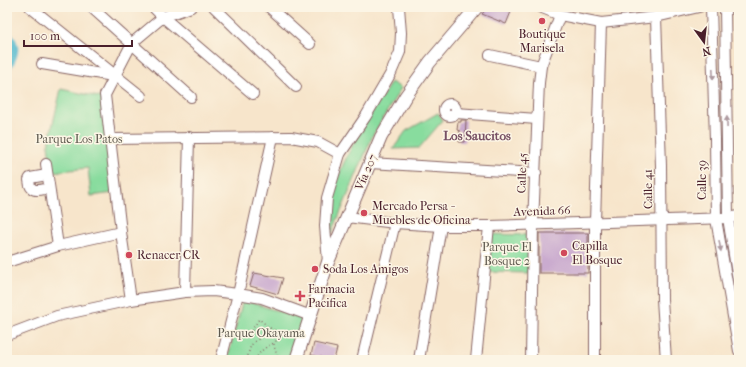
<svg xmlns="http://www.w3.org/2000/svg" width="746" height="367" font-family="'IM FELL French Canon',serif">
<rect width="100%" height="100%" fill="#fcf5e5"/>
<filter id="ink" filterUnits="userSpaceOnUse"><feTurbulence type="fractalNoise" baseFrequency=".025" numOctaves="2"/><feDisplacementMap in="SourceGraphic" scale="8" xChannelSelector="R" yChannelSelector="G"/><feConvolveMatrix kernelMatrix="1 2 1 2 8 2 1 2 1" color-interpolation-filters="sRGB"/></filter>
<filter id="wash" filterUnits="userSpaceOnUse"><feTurbulence type="fractalNoise" baseFrequency=".012" numOctaves="4" result="noise"/><feDisplacementMap in="SourceGraphic" scale="16" xChannelSelector="R" yChannelSelector="G"/><feGaussianBlur stdDeviation="0.9" result="paint"/><feColorMatrix in="noise" values="0 0 0 0 0 0 0 0 0 0 0 0 0 0 0 0 0 1.4 0 .05"/><feComposite in="paint" operator="in"/></filter>
<g filter="url(#wash)">
<rect width="100%" height="100%" fill="#f7e5cb"/>
<g fill="#88dc9e" stroke="#697e64">
<path d="M 391,82 L 401,88 L 373,135 L 331,235 C 323,179 364,127 391,82 Z"/>
<polygon points="61,89 103,98 114,193 91,196 88,168 52,172 48,145"/>
<polygon points="438,113 443,120 419,148 393,149 406,131"/>
<polygon points="487,234 529,235 528,273 485,272"/>
<polygon points="243,300 303,319 289,360 227,360"/>
</g>
<g fill="none" stroke-linecap="round" stroke-linejoin="round">
<path stroke="#50b8ce" stroke-width="13" d="M 7,37 C 14,46 13,53 7,63"/>
</g>
<g id="blocks">
<g fill="#caabcf">
<polygon points="488,7 513,7 506,24 482,14"/>
<polygon points="461,120 466,120 465,142 459,142 460,131 457,130 458,122 461,122"/>
<rect x="539" y="233" width="49" height="40"/>
<polygon points="254,273 283,278 278,294 250,286"/>
<polygon points="314,343 337,348 334,360 311,355"/>
</g>
</g>
</g>
<g filter="url(#ink)">
<use href="#blocks" fill-opacity="0" stroke="#876463" stroke-width="1"/>
<g fill="none" stroke-linecap="round" stroke-linejoin="round">
<g stroke="#876463" stroke-width="12">
<g id="minor">
<polyline points="30,7 141,96"/>
<polyline points="91,7 191,97"/>
<polyline points="153,7 163,17 253,94"/>
<polyline points="214,7 296,87"/>
<polyline points="269,7 310,44"/>
<polyline points="540,7 560,15 601,23 656,17 699,7"/>
<polyline points="711,7 715,140 716,219 739,351"/>
<polyline points="725,7 728,218 739,286"/>
<polyline points="656,17 661,166 662,299 666,360"/>
<polyline points="490,55 541,66"/>
<polyline points="42,64 113,76"/>
<circle cx="450" cy="110" r="6"/>
<polyline points="456,113 537,119"/>
<polyline points="111,139 291,137 318,142 340,154"/>
<polyline points="370,163 536,173"/>
<polyline points="46,164 58,246"/>
<path d="M 47,175 L 30,178 L 29,180 C 30,194 39,190 49,188"/>
<polyline points="347,217 395,223 441,226 489,226 728,218 739,216"/>
<polyline points="7,262 58,246 121,232"/>
<polyline points="328,262 325,226 327,198 340,154 366,116 391,73 400,52 401,33 399,7"/>
<polyline points="185,292 189,137"/>
<polyline points="131,300 121,232 105,95 132,43 163,17 191,7"/>
<polyline points="7,335 57,316 131,300 185,292 213,291 238,294 262,298 311,316"/>
<polyline points="221,360 238,294 273,137"/>
<polyline points="362,360 395,223"/>
<polyline points="419,360 441,226"/>
<polyline points="476,360 489,226"/>
<polyline points="531,360 533,224 539,83 541,66 560,15"/>
<polyline points="595,360 595,222 601,23"/>
</g>
</g>
<g stroke="#876463" stroke-width="14">
<polyline id="major" points="296,360 328,262 381,137 405,97 430,62 477,7"/>
</g>
<g stroke="#876463" stroke-width="1.5" stroke-dasharray="1 3" stroke-linecap="butt">
<polyline points="235,360 240,360"/>
<path d="M 247,360 C 249,351 250,342 259,339 L 252,330 L 259,319 L 270,328 L 283,334 L 274,343 C 274,349 277,353 278,360"/>
<path d="M 255,360 C 260,351 265,347 274,343"/>
</g>
<use href="#minor" stroke="#fff" stroke-width="10"/>
<use href="#major" stroke="#fff" stroke-width="12"/>
</g>
<defs><path id="oneway-solid" d="M-6-.8H1V-3.2L6.5 0L1 3.2V.8H-6Z"/></defs>
<g fill="#ae9aa0">
<use href="#oneway-solid" transform="translate(713 74) rotate(88)"/>
<use href="#oneway-solid" transform="translate(727 122) rotate(-91)"/>
<use href="#oneway-solid" transform="translate(720 246) rotate(80)"/>
</g>
</g>
<g fill="#d1495b" stroke="#fcf5e5" stroke-width="1.5">
<circle cx="542" cy="21" r="4"/>
<circle cx="364" cy="213" r="4"/>
<circle cx="564" cy="253" r="4"/>
<circle cx="129" cy="255" r="4"/>
<circle cx="315" cy="269" r="4"/>
<path d="M298 290h4v4h4v4h-4v4h-4v-4h-4v-4h4z"/>
</g>
<g text-anchor="middle" dominant-baseline="central" stroke-width="3" stroke-linejoin="round" paint-order="stroke">
<g font-size="12" fill="#4a1f2b" stroke="#fcf5e5" text-anchor="start">
<text x="542" y="34" text-anchor="middle">Boutique<tspan x="542" dy="14">Marisela</tspan></text>
<text x="372" y="206">Mercado Persa -<tspan x="372" dy="14">Muebles de Oficina</tspan></text>
<text x="572" y="246">Capilla<tspan x="572" dy="14">El Bosque</tspan></text>
<text x="137" y="255">Renacer CR</text>
<text x="323" y="269">Soda Los Amigos</text>
<text x="308" y="289">Farmacia<tspan x="308" dy="14">Pacifica</tspan></text>
</g>
<g font-size="12" fill="#5d584e" stroke="#fcf5e5">
<text x="79" y="139">Parque Los Patos</text>
<text x="507" y="247">Parque El<tspan x="507" dy="14">Bosque 2</tspan></text>
<text x="261" y="333">Parque Okayama</text>
</g>
<g font-size="12" fill="#4a1f2b" stroke="#fcf5e5">
<text transform="translate(366 172) rotate(-66)">Vía 207</text>
<text transform="translate(522 173) rotate(-88)">Calle 45</text>
<text transform="translate(702 180) rotate(-90)">Calle 39</text>
<text transform="translate(648 189) rotate(-91)">Calle 41</text>
<text transform="translate(542 211) rotate(-2)">Avenida 66</text>
</g>
<g font-size="13" font-weight="bold" fill="#775064" stroke="#fcf5e5">
<text x="477" y="135">Los Saucitos</text>
</g>
</g>
<rect width="746" height="367" fill="none" stroke="#fcf5e5" stroke-width="24"/>
<g transform="translate(704 42) rotate(165)" stroke="#fcf5e5" stroke-width="3" paint-order="stroke">
<path d="M0-3L7 15L0 10L-7 15Z" fill="#4a1f2b"/>
<text y="-6" font-size="11" font-weight="bold" text-anchor="middle" fill="#4a1f2b">N</text>
</g>
<path d="M24 40v6h108v-6" fill="none" stroke="#4a1f2b" stroke-width="2"/>
<text x="30" y="40" font-size="12" fill="#4a1f2b" stroke="#fcf5e5" stroke-width="3" paint-order="stroke">100 m</text>
</svg>
